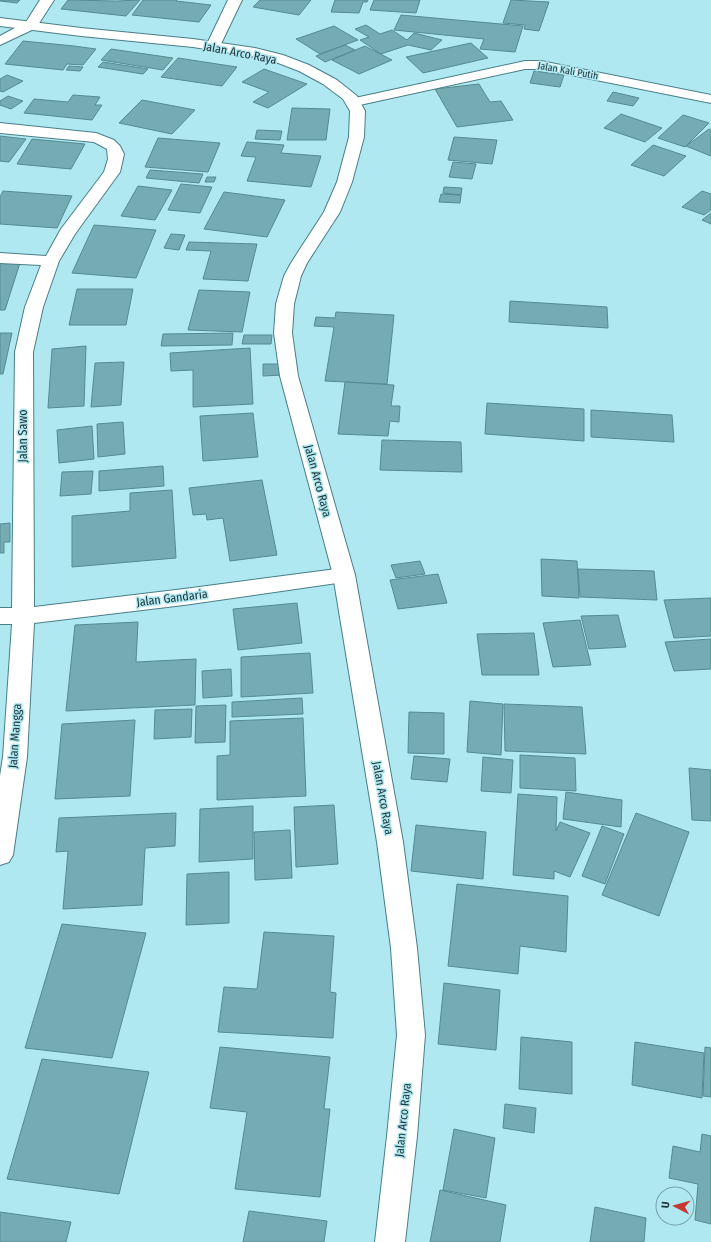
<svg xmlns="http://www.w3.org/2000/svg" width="711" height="1242" font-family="'Fira Sans Condensed',sans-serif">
<rect width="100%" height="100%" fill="#afe8f1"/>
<g fill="#75acb4" stroke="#548b93">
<polygon points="0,0 20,0 17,3 0,1"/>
<polygon points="68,0 116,1 140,0 126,16 61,9"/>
<polygon points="143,0 177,0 176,1 211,5 199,22 132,15"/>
<polygon points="260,0 311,0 299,15 253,7"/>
<polygon points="335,0 368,0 367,2 363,2 359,13 331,12"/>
<polygon points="374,0 420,0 416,13 370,10"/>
<polygon points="511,0 549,2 539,31 524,29 525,25 503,23"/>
<polygon points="401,15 523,26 515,52 480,49 484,39 394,30"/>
<polygon points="366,25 380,34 392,30 407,40 414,33 442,40 431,50 408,45 381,54 360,40 369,37 355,29"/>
<polygon points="334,26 358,40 320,54 296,39"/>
<polygon points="23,41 74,46 96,49 83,65 67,64 63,70 5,64"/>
<polygon points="471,43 488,58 423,73 406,57"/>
<polygon points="345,45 355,50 325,62 316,56"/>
<polygon points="365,46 392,60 359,74 332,60"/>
<polygon points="111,49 173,58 163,70 101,60"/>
<polygon points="178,58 237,67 222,86 161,77"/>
<polygon points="103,62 148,69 143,74 98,67"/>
<polygon points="69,66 83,67 80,71 66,70"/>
<polygon points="264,69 307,84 268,108 253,102 269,92 242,82"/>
<polygon points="534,71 564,75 560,87 530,83"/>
<polygon points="7,75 23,81 3,92 0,91 0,79"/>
<polygon points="479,84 490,102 501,101 513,120 457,127 435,89"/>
<polygon points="613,92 639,98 633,106 607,101"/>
<polygon points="73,95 100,97 95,105 102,105 92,120 24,113 34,99 68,102"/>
<polygon points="8,96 23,101 11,109 0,105 0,101"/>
<polygon points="142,100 195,110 172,134 119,123"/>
<polygon points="292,108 330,109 326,140 287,140"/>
<polygon points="621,114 662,128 645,142 604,128"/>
<polygon points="683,115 709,123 685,147 658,138"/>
<polygon points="709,129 711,130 711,156 686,146"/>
<polygon points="257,130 282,131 280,140 255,139"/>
<polygon points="0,136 26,139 9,162 0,161"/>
<polygon points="454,137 497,140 492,164 448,160"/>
<polygon points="158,138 220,143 208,172 145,167"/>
<polygon points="32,139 85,144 71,169 17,164"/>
<polygon points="247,142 284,145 281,153 321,156 311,187 247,181 256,157 241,156"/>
<polygon points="653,145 686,156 664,176 631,165"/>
<polygon points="453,162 476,164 472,179 449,177"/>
<polygon points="150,170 203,174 199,183 146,178"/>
<polygon points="207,177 216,177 214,182 205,182"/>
<polygon points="181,184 212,187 200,213 168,210"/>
<polygon points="138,186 172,190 155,220 121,216"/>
<polygon points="444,187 462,188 461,195 443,193"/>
<polygon points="3,191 72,196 57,228 0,224 0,197"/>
<polygon points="702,191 711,194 711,210 704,215 682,207"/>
<polygon points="224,192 285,200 267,237 204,229"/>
<polygon points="441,194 461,195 460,203 439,202"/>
<polygon points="711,213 711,224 702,220"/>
<polygon points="94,225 156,230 136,278 72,273"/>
<polygon points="171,234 185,235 179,250 164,248"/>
<polygon points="189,242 257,244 248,281 203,279 211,251 186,250"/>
<polygon points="0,263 20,263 5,310 0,310"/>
<polygon points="77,289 133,289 126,325 69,325"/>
<polygon points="199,290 250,292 242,332 188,330"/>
<polygon points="510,301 607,307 608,328 509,322"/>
<polygon points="336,312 394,315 387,384 325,381 334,327 314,326 316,317 335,318"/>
<polygon points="0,333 12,333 3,374 0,374"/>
<polygon points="233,333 232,345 161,346 163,334"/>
<polygon points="244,335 272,335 271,344 242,344"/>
<polygon points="86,346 84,406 48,408 52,349"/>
<polygon points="250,348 253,404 193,407 193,370 171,371 170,353"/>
<polygon points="124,362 121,405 91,407 95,363"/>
<polygon points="263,364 282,364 283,375 263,376"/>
<polygon points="345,382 394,385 391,406 400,406 399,422 390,421 388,436 338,434"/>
<polygon points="487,403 584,409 584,441 485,434"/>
<polygon points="591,410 672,415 674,442 591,437"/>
<polygon points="253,413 258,457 203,461 200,416"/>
<polygon points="123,422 125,454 98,457 97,424"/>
<polygon points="92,426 94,459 59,463 57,430"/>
<polygon points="382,440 461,442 462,472 380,470"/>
<polygon points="163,466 164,486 99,491 99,471"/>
<polygon points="93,471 91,494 60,496 62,472"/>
<polygon points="262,480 277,555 230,561 223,518 207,520 206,514 193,515 189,488"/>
<polygon points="172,490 176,558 72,567 72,516 130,511 130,493"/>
<polygon points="10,523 10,542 4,542 4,553 0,553 0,524"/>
<polygon points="541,559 577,561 579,598 542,596"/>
<polygon points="420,561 425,574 396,578 391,565"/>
<polygon points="578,569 654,571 657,600 580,597"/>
<polygon points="438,574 447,603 398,609 390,580"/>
<polygon points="711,598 711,636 674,638 664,600"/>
<polygon points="297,603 302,643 238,650 233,609"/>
<polygon points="618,615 626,647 589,649 581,616"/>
<polygon points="580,620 591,665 553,667 543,623"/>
<polygon points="138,622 136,662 196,659 195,705 66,711 75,625"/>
<polygon points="534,633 539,675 482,675 477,634"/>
<polygon points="711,639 711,669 674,671 665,642"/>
<polygon points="310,653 313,693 241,697 241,657"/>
<polygon points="231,669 232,696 203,698 202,671"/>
<polygon points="302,698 303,714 232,717 232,702"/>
<polygon points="470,701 503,704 501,755 467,752"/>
<polygon points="504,704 582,707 586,754 505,751"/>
<polygon points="226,705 225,742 195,743 196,706"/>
<polygon points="192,709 191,737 154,739 155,710"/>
<polygon points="409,712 444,713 444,754 408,753"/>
<polygon points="303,718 306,796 217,800 217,756 230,755 230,721"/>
<polygon points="135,720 130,796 55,799 62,724"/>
<polygon points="520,755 575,758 576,791 520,788"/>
<polygon points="414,756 450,759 447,782 411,779"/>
<polygon points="483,757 513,760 511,793 481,791"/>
<polygon points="689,768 711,770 711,821 692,820"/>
<polygon points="566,792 622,800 621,827 563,819"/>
<polygon points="518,794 557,797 556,831 560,822 590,833 570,877 554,871 554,879 513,875"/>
<polygon points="334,805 338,864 296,867 294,807"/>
<polygon points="253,806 253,859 199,862 200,809"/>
<polygon points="176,813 175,846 145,848 142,905 63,909 68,851 56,852 59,818"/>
<polygon points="636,813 689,832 659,916 602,895"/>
<polygon points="416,825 486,832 483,879 411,871"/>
<polygon points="602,826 624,834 605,884 582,876"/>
<polygon points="290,830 292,878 255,880 254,832"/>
<polygon points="229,872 229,923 186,925 187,874"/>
<polygon points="457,884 568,896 566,952 520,946 518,974 448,966"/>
<polygon points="62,924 146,933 112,1058 25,1048"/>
<polygon points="264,932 334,936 330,992 336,993 333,1038 218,1032 224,987 257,989"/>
<polygon points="444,983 500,990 496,1050 438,1044"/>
<polygon points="521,1037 572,1042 572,1094 519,1089"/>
<polygon points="635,1042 704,1053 702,1098 632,1085"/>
<polygon points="220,1047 330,1057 324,1109 330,1109 320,1197 235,1189 247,1112 210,1108"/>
<polygon points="705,1047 711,1048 711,1097 703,1096"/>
<polygon points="42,1059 149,1072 119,1194 7,1179"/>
<polygon points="505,1104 536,1108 534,1133 503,1128"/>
<polygon points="454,1129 495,1138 486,1198 443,1190"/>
<polygon points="702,1134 711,1136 711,1224 695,1220 698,1184 669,1178 673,1146 700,1152"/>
<polygon points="440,1190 506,1205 500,1242 430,1242"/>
<polygon points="595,1207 646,1218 644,1242 590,1242"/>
<polygon points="249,1211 327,1221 324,1242 243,1242"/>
<polygon points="0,1212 71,1222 66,1242 0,1242"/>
</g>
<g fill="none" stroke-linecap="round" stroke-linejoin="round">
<g stroke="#497f87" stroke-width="2">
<g id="street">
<polygon points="40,0 54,0 36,28 0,45 0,36 26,22"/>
<polygon points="228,0 242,0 220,46 218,49 213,50 208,49 206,46"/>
<polygon points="525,61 541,61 711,95 711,103 541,69 525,69 355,106 350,105 348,102 350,99 355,98"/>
<polygon points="0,123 96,133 114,140 120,146 124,154 120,172 75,234 59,261 43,307 33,352 34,607 184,589 344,568 352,570 355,575 352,580 344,582 184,605 34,623 27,757 13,855 9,862 0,865 0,776 3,757 12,624 0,624 0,608 12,608 15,352 25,307 41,265 0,263 0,253 46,256 61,229 104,172 108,159 107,149 94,142 0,133"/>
</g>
</g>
<g stroke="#497f87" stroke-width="2">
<polygon id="secondary" points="0,18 81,28 193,39 255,48 283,55 309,65 337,80 357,96 365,111 364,137 352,182 340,212 307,263 301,276 294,304 292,333 298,376 355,575 403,842 417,948 425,1035 417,1136 405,1242 375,1242 387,1136 397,1035 391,948 377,842 333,575 280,376 274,333 276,304 284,276 291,263 324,212 337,182 349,137 350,111 343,99 323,84 299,71 273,61 250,56 193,47 81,36 0,26"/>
</g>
<use href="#street" fill="#fff" fill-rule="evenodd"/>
<use href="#secondary" fill="#fff" fill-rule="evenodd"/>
</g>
<g text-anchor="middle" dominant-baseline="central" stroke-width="3" stroke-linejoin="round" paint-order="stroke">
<g font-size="10" fill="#21383c" stroke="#afe8f1">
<text transform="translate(568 71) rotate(10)">Jalan Kali Putih</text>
</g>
<g font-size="12" fill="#21383c" stroke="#afe8f1">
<text transform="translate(240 53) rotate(11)">Jalan Arco Raya</text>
<text transform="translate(23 436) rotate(-90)">Jalan Sawo</text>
<text transform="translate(318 481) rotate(75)">Jalan Arco Raya</text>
<text transform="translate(172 598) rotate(-7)">Jalan Gandaria</text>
<text transform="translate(15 736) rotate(-86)">Jalan Mangga</text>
<text transform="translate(383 798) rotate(80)">Jalan Arco Raya</text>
<text transform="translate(403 1120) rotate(-84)">Jalan Arco Raya</text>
</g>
</g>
<g transform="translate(675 1206) rotate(276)"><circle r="19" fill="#afe8f1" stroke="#76a2a9"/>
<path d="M0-3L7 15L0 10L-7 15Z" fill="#c63831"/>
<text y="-6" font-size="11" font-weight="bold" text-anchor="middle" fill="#21383c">U</text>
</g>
</svg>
